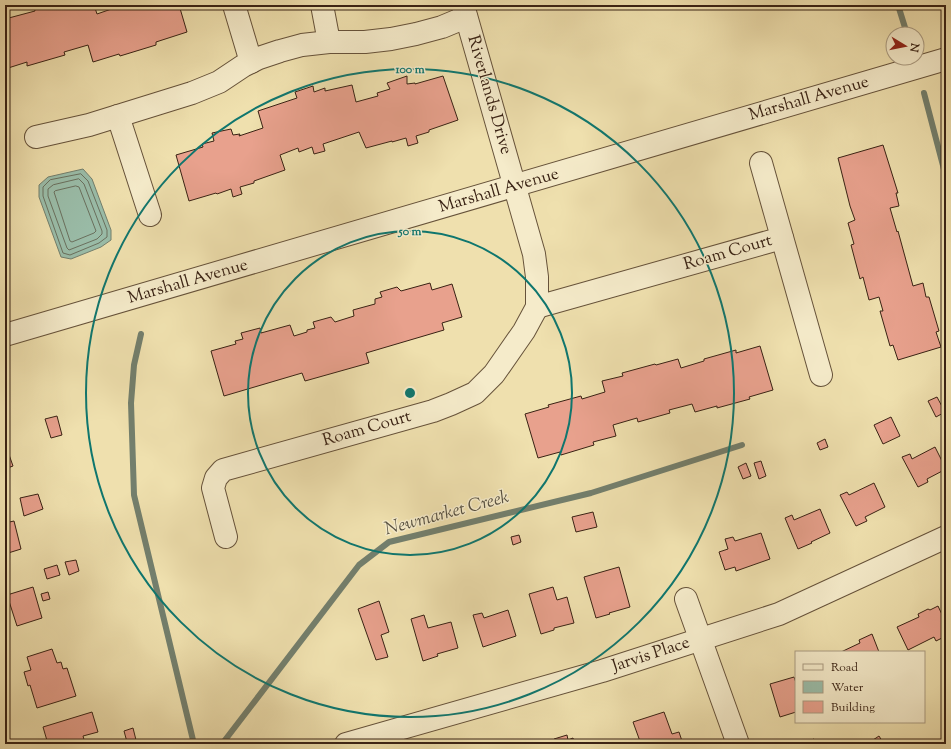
<svg xmlns="http://www.w3.org/2000/svg" width="951" height="749" font-family="'Sorts Mill Goudy',serif">
<rect width="100%" height="100%" fill="#efe0ae"/>
<filter id="stains"><feTurbulence type="fractalNoise" baseFrequency=".005" numOctaves="4"/><feColorMatrix values="0 0 0 0 .2 0 0 0 0 .09 0 0 0 0 .02 0 0 0 .5 -.17"/></filter>
<radialGradient id="worn" r=".72"><stop offset=".6" stop-color="#630" stop-opacity="0"/><stop offset="1" stop-color="#630" stop-opacity=".3"/></radialGradient>
<polygon fill="#9abda9" stroke="#737f6d" points="83,169 92,179 111,230 111,240 101,247 71,259 61,257 39,197 39,185 48,177"/>
<g fill="none" stroke-linecap="round" stroke-linejoin="round">
<g stroke="#6a705e" stroke-width="1">
<polygon points="81,174 88,181 107,230 107,237 99,243 70,255 63,253 43,196 43,187 50,180"/>
<polygon points="79,179 84,184 102,231 102,234 97,239 69,250 67,248 48,196 48,189 53,185"/>
<polygon points="76,186 79,187 96,231 94,233 72,242 70,241 54,192 55,191"/>
</g>
<g stroke="#737f6d" stroke-width="6">
<polyline points="898,5 907,34"/>
<polyline points="924,93 946,177"/>
<polyline points="141,334 134,365 131,403 134,495 193,740 195,744"/>
<polyline points="222,744 359,565 389,542 591,493 742,445"/>
</g>
</g>
<g fill="#e8a18d" stroke="#392214">
<polygon points="34,5 47,5 48,9 63,5 94,5 97,14 123,5 179,5 187,32 156,42 156,45 120,56 119,54 93,62 88,45 64,52 65,55 27,66 27,62 5,69 5,19 35,11"/>
<polygon points="407,76 407,84 415,83 415,84 443,76 458,120 429,130 429,132 416,136 418,143 408,146 406,138 392,142 392,141 366,148 359,132 323,144 325,151 314,154 312,147 299,152 298,148 280,155 285,170 254,181 254,183 240,187 242,194 233,197 231,189 217,194 216,193 189,201 176,155 203,147 202,144 214,141 212,133 231,129 233,135 240,134 239,136 263,128 258,111 297,98 295,92 313,86 314,92 325,88 325,91 352,85 356,102 378,96 377,93 390,89 387,83"/>
<polygon points="883,145 898,193 896,193 899,206 890,208 897,232 898,231 913,286 923,283 926,297 929,297 939,331 936,332 941,347 898,360 893,345 890,346 880,311 883,311 879,297 869,300 863,277 860,279 851,245 854,244 848,223 855,220 850,206 838,158"/>
<polygon points="430,283 432,290 452,284 462,317 442,323 444,330 366,353 369,363 305,381 302,373 224,396 211,351 236,344 235,341 243,339 241,333 260,328 261,333 290,325 294,336 307,332 307,330 315,328 313,322 331,317 335,322 354,316 353,310 375,304 375,299 382,297 380,292 397,287 401,291"/>
<polygon points="760,346 773,390 749,397 750,399 717,408 717,406 695,412 692,404 669,410 670,413 638,422 637,418 613,425 616,436 593,442 594,445 561,455 560,452 538,458 525,414 549,407 548,405 581,396 582,399 605,392 602,381 623,376 622,373 655,364 656,365 678,359 681,368 704,361 704,359 736,350 736,353"/>
<polygon points="937,397 945,412 936,417 928,401"/>
<polygon points="57,416 62,435 51,438 45,419"/>
<polygon points="891,417 900,436 883,444 874,425"/>
<polygon points="825,439 828,447 820,450 817,443"/>
<polygon points="935,447 946,469 927,479 928,482 918,487 902,457 910,454 912,459"/>
<polygon points="7,449 13,466 5,469 5,450"/>
<polygon points="761,461 766,476 759,479 754,463"/>
<polygon points="746,463 751,476 743,479 738,467"/>
<polygon points="874,483 885,507 865,517 867,521 856,526 840,495 847,492 849,495"/>
<polygon points="38,494 43,509 24,516 20,498"/>
<polygon points="820,509 830,533 811,542 812,543 798,549 785,518 792,515 794,520"/>
<polygon points="593,512 597,527 576,532 572,517"/>
<polygon points="14,521 21,549 5,554 5,523"/>
<polygon points="761,533 770,559 736,571 735,567 725,570 719,552 728,549 725,539 733,537 735,541"/>
<polygon points="519,535 521,542 513,545 511,537"/>
<polygon points="76,560 79,571 69,575 65,562"/>
<polygon points="57,565 60,575 47,579 44,569"/>
<polygon points="619,567 630,607 609,613 610,614 596,618 584,577"/>
<polygon points="33,587 42,618 17,626 7,595"/>
<polygon points="553,587 557,600 567,597 574,623 554,628 554,630 541,634 529,594"/>
<polygon points="48,592 50,599 43,601 41,594"/>
<polygon points="379,601 389,632 381,635 388,657 376,660 358,609"/>
<polygon points="938,606 946,623 946,636 936,641 934,637 908,650 897,627 919,617 918,614 928,609 930,610"/>
<polygon points="508,610 516,636 483,647 473,615 482,613 484,618"/>
<polygon points="424,615 428,628 451,622 458,648 437,654 438,656 423,661 411,619"/>
<polygon points="872,634 879,652 841,652 860,643 859,640"/>
<polygon points="52,649 57,663 61,662 63,669 67,668 76,696 37,708 30,685 28,686 24,672 31,670 27,657"/>
<polygon points="794,677 796,683 796,712 780,717 770,684"/>
<polygon points="92,712 98,732 83,736 85,743 48,744 43,727"/>
<polygon points="664,712 672,734 679,732 683,744 641,744 633,722"/>
<polygon points="133,728 136,740 127,742 124,731"/>
<polygon points="567,735 568,740 573,738 575,744 546,744 555,741 554,739"/>
<polygon points="879,736 884,744 876,744 873,740"/>
<polygon points="814,739 816,744 799,744"/>
</g>
<g fill="none" stroke-linecap="round" stroke-linejoin="round">
<g stroke="#66523a" stroke-width="24">
<g id="minor">
<polyline points="234,5 251,62"/>
<polyline points="322,5 329,42"/>
<polyline points="118,116 150,215"/>
<polyline points="36,137 89,125 192,93 219,82 243,66 259,58 280,51 302,45 329,42 365,42 391,39 416,34 442,27 466,17"/>
<polyline points="761,163 821,375"/>
<polyline points="537,307 782,238"/>
<polyline points="5,335 946,59"/>
<polyline points="226,537 213,488 216,478 223,470 433,411 451,404 475,393 494,374 524,331 537,307 537,277 534,254 463,5"/>
<polyline points="686,599 738,744"/>
<polyline points="346,744 602,671 779,614 946,537"/>
</g>
</g>
<use href="#minor" stroke="#f5ebca" stroke-width="22"/>
</g>
<g fill="none" stroke="#0f766e" stroke-width="2">
<circle cx="410" cy="393" r="162"/>
<circle cx="410" cy="393" r="324"/>
</g>
<g text-anchor="middle" dominant-baseline="central" stroke-width="3" stroke-linejoin="round" paint-order="stroke">
<g font-size="17" fill="#392214" stroke="#f5ebca">
<text transform="translate(489 95) rotate(74)">Riverlands Drive</text>
<text transform="translate(809 99) rotate(-16)">Marshall Avenue</text>
<text transform="translate(499 191) rotate(-16)">Marshall Avenue</text>
<text transform="translate(728 253) rotate(-16)">Roam Court</text>
<text transform="translate(188 282) rotate(-16)">Marshall Avenue</text>
<text transform="translate(367 429) rotate(-16)">Roam Court</text>
<text transform="translate(651 655) rotate(-18)">Jarvis Place</text>
</g>
<g font-size="18" font-style="italic" fill="#565041" stroke="#f5ebca">
<text transform="translate(447 514) rotate(-15)">Newmarket Creek</text>
</g>
</g>
<circle cx="410" cy="393" r="6" fill="#0f766e" stroke="#f5ebca" stroke-width="2"/>
<g font-size="12" text-anchor="middle" font-weight="bold" fill="#0f766e" stroke="#f5ebca" stroke-width="3" stroke-linejoin="round" paint-order="stroke">
<text x="410" y="73">100 m</text>
<text x="410" y="235">50 m</text>
</g>
<rect width="951" height="749" fill="none" stroke="#efe0ae" stroke-width="20"/>
<rect x="6" y="6" width="939" height="737" fill="none" stroke="#392214" stroke-width="2"/>
<rect x="10" y="10" width="931" height="729" fill="none" stroke="#392214"/>
<rect x="795" y="651" width="130" height="72" fill="#f5ebca" stroke="#aa9b81"/>
<rect x="803" y="664" width="20" height="6" fill="#f5ebca" stroke="#aa9b81"/>
<text x="831" y="671" font-size="12" fill="#392214">Road</text>
<rect x="803" y="681" width="20" height="12" fill="#9abda9" stroke="#aa9b81"/>
<text x="831" y="691" font-size="12" fill="#392214">Water</text>
<rect x="803" y="701" width="20" height="12" fill="#e8a18d" stroke="#aa9b81"/>
<text x="831" y="711" font-size="12" fill="#392214">Building</text>
<g transform="translate(905 46) rotate(100)"><circle r="19" fill="#f5ebca" stroke="#aa9b81"/>
<path d="M0-3L7 15L0 10L-7 15Z" fill="#8f2418"/>
<text y="-6" font-size="11" font-weight="bold" text-anchor="middle" fill="#392214">N</text>
</g>
<rect width="100%" height="100%" filter="url(#stains)"/>
<rect width="100%" height="100%" fill="url(#worn)"/>
</svg>
